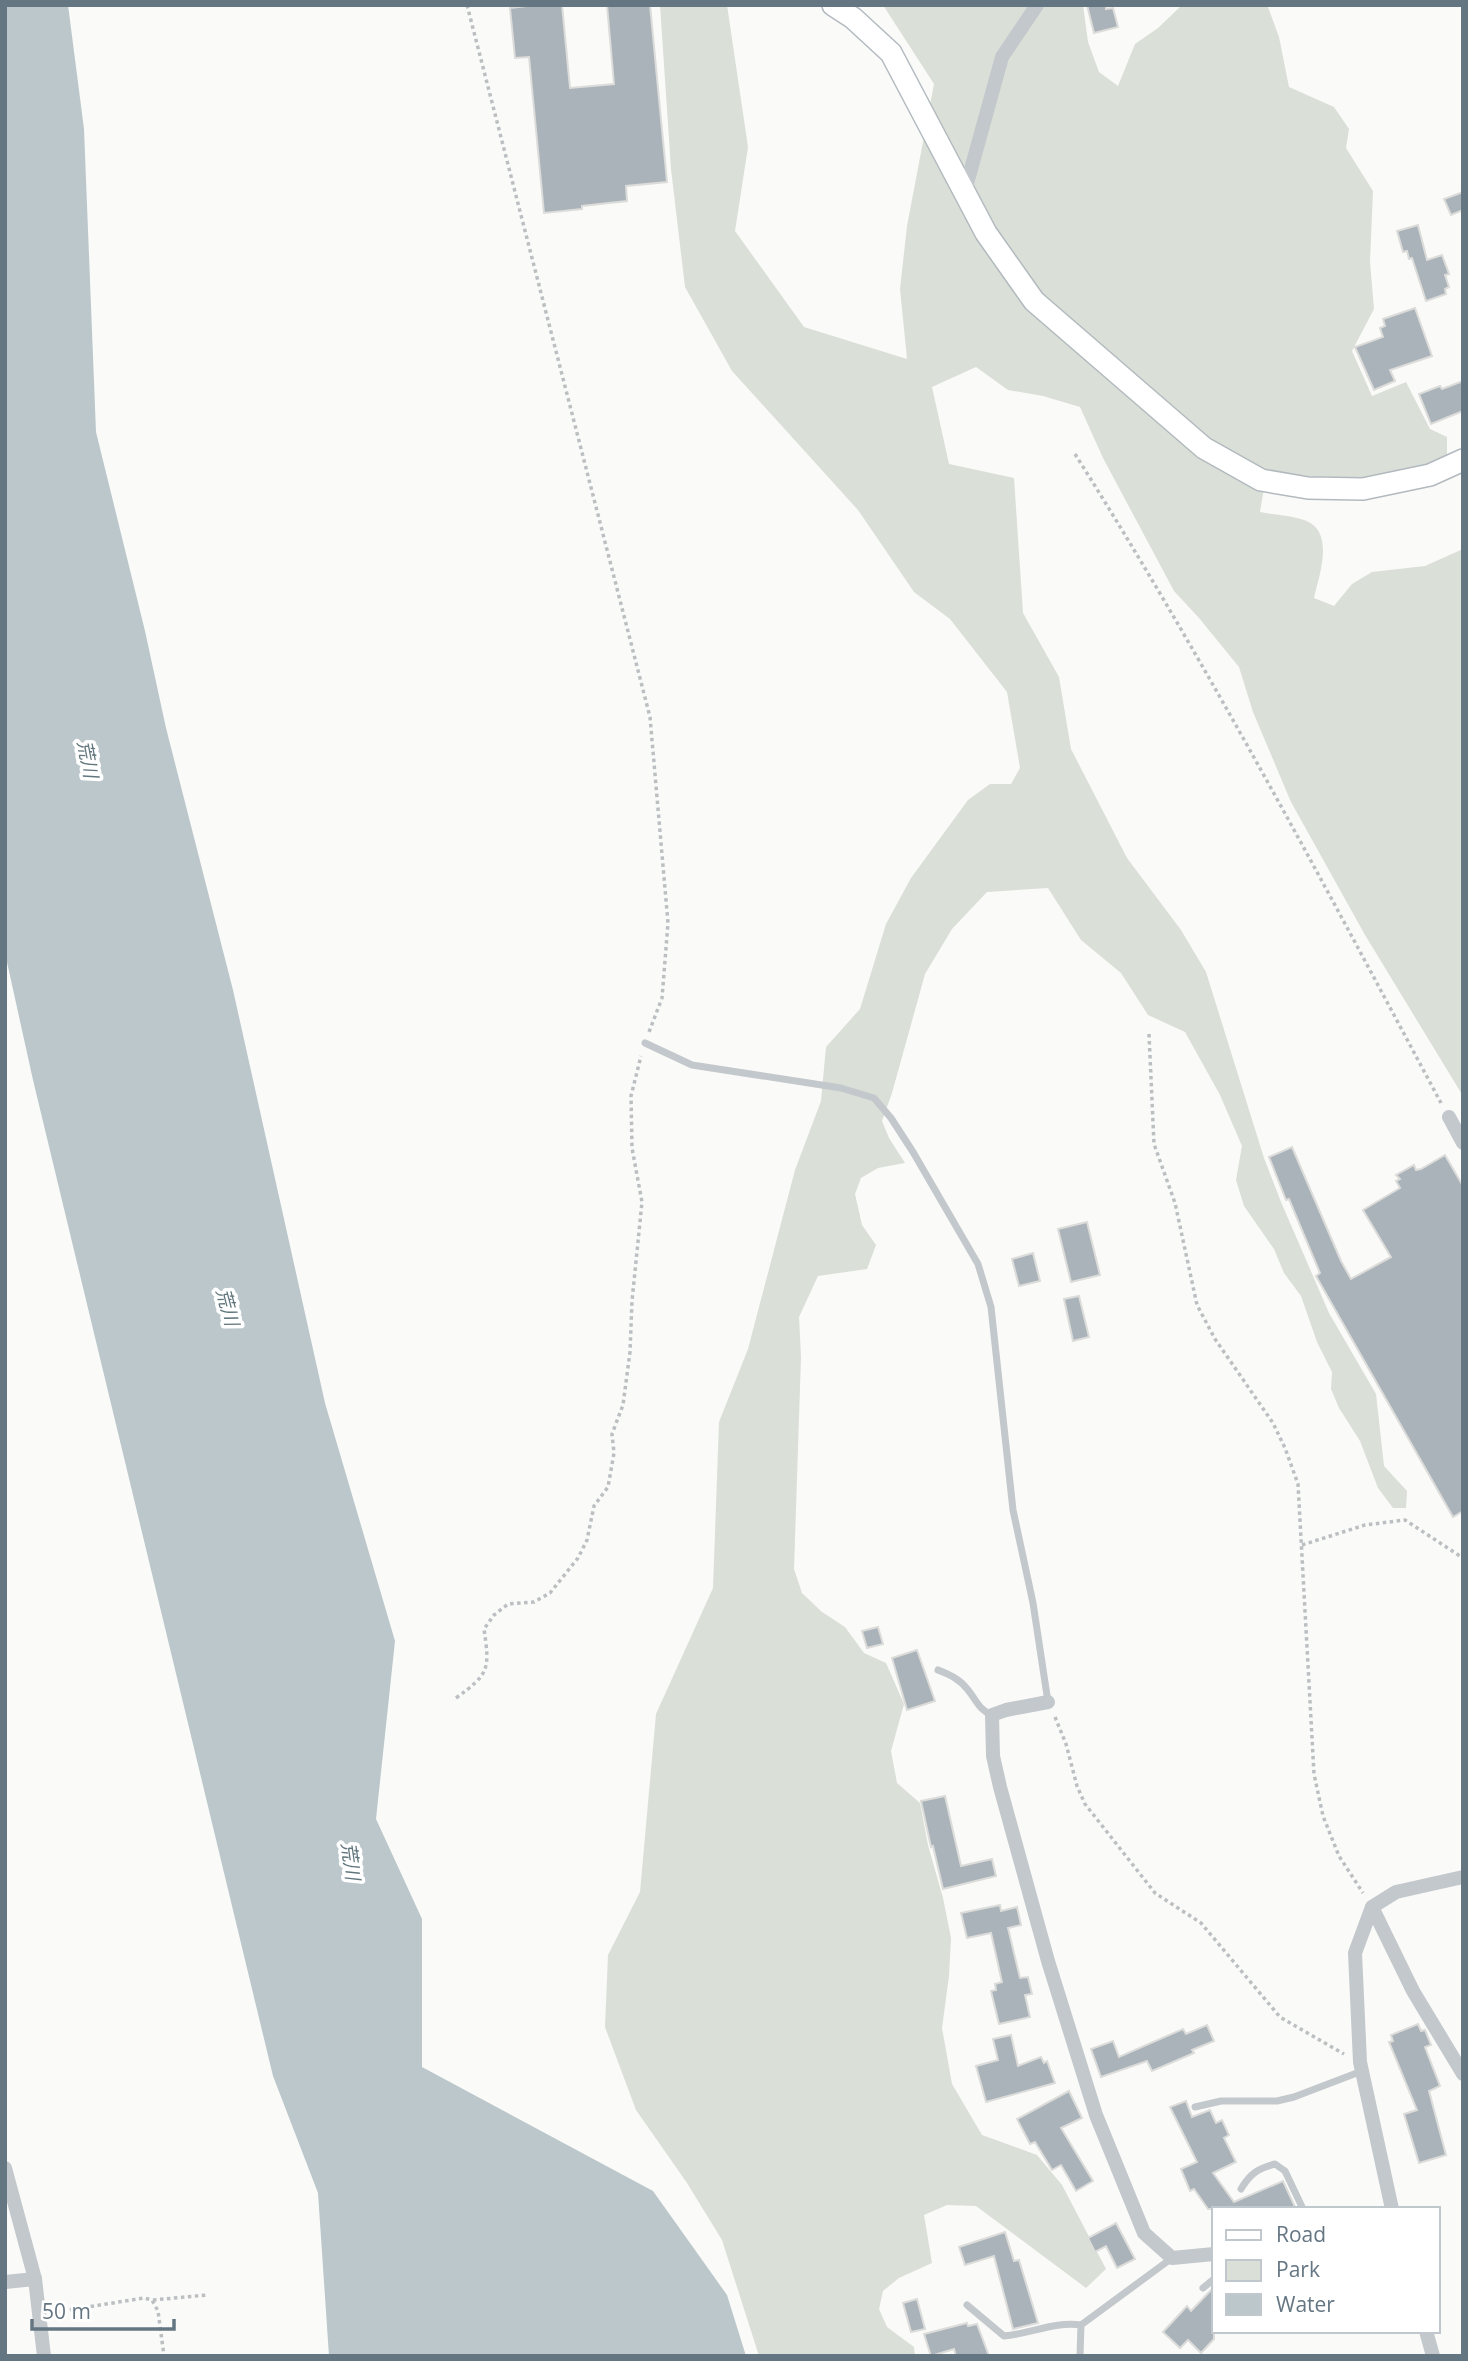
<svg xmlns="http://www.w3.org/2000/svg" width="1468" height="2361" font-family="'Open Sans','Noto Sans JP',sans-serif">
<rect width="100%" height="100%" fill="#fafaf8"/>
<path fill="#dadfd7" d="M 660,5 L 727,5 L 748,147 L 735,231 L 804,327 L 907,359 L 900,289 L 907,226 L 934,84 L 883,5 L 1083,5 L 1088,42 L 1099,72 L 1118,86 L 1135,44 L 1158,28 L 1182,5 L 1268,7 L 1279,37 L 1289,87 L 1334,107 L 1349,129 L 1346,148 L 1373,191 L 1370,262 L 1374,309 L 1352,351 L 1372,396 L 1406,382 L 1430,429 L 1447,437 L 1447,458 C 1401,494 1329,478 1275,472 L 1264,488 L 1260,512 C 1274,515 1290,515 1304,520 C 1336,531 1319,575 1314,598 L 1334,606 L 1352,584 L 1372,572 L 1425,566 L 1463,549 L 1463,1096 L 1365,935 L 1291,802 L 1253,712 L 1239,667 L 1199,618 L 1174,591 L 1103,458 L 1080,407 L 1043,396 L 1008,390 L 976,367 L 932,387 L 949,464 L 1014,478 L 1023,613 L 1059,677 L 1071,749 L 1127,858 L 1181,930 L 1206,972 L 1264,1158 L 1281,1202 L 1329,1313 L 1376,1394 L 1384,1466 L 1407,1491 L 1406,1508 L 1393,1508 L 1378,1488 L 1360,1441 L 1339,1408 L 1331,1389 L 1332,1372 L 1317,1342 L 1301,1296 L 1284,1273 L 1274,1249 L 1244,1206 L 1236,1180 L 1242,1146 L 1220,1095 L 1185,1032 L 1148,1015 L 1121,973 L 1081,940 L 1048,888 L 987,892 L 952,929 L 925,974 L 892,1093 L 882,1121 L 889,1138 L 905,1163 L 878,1168 L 861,1178 L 855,1194 L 862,1225 L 876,1245 L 867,1269 L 818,1276 L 799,1317 L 801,1357 L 794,1569 L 802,1593 L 822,1612 L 845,1627 L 864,1653 L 886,1663 L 904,1704 L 891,1751 L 897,1783 L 920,1803 L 928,1845 L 943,1898 L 951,1938 L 949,1976 L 942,2028 L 952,2084 L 982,2135 L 1037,2155 L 1062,2185 L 1106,2269 L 1086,2288 L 976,2206 L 947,2205 L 924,2215 L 932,2263 L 899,2278 L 883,2291 L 879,2309 L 887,2327 L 914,2347 L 915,2356 L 759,2356 L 722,2240 L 687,2183 L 636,2110 L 605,2027 L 608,1955 L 640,1892 L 656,1714 L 713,1588 L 719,1422 L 748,1349 L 795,1170 L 821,1101 L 826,1047 L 860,1009 L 886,924 L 911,878 L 968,800 L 990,784 L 1011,784 L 1020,768 L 1007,692 L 950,619 L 914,592 L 858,510 L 732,371 L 685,287 L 671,169 Z"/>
<polygon fill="#bbc7cb" points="5,5 68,5 84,129 96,432 145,631 166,728 233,990 325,1403 395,1641 376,1819 422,1919 422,2067 653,2191 727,2295 746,2356 329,2356 318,2193 273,2076 33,1080 5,953"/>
<g fill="#aab3b9" stroke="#dcdcda" stroke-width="2">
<polygon points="536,5 562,5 570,88 614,84 607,5 650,5 667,182 626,186 627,201 582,206 582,209 544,213 529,57 515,58 510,8"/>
<polygon points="1087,5 1106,5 1106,9 1113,8 1118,27 1094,33"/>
<polygon points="1463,192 1463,210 1451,215 1444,199"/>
<polygon points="1418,225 1427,260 1442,255 1449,274 1445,275 1449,287 1445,289 1446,294 1426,301 1412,258 1409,259 1407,251 1403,252 1397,231"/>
<polygon points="1415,308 1432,356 1390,370 1395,381 1374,390 1355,347 1383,337 1380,328 1385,326 1383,319"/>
<polygon points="1463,381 1463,411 1431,424 1419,394 1440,386 1442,389"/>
<polygon points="1292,1147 1341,1261 1351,1279 1391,1257 1363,1210 1400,1188 1396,1181 1400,1179 1396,1175 1414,1165 1416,1170 1421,1169 1445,1155 1463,1186 1463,1511 1453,1517 1316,1276 1320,1273 1289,1199 1286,1200 1269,1157"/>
<polygon points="1087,1222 1100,1275 1071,1282 1058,1229"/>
<polygon points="1033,1253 1040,1281 1019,1286 1012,1259"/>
<polygon points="1079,1296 1089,1337 1073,1341 1064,1299"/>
<polygon points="878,1627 883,1644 867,1648 862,1631"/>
<polygon points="917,1650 935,1701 907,1710 892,1658"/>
<polygon points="945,1796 961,1866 992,1859 996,1876 943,1889 933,1846 931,1847 921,1801"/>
<polygon points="1000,1905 1001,1911 1017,1907 1021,1925 1008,1928 1020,1978 1028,1977 1032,1994 1025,1995 1030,2017 999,2024 991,1991 996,1990 995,1984 1002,1982 991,1933 967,1938 961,1913"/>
<polygon points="1418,2024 1421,2031 1425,2030 1431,2045 1425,2047 1440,2086 1429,2091 1446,2155 1419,2163 1404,2114 1417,2110 1389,2042 1393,2041 1391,2035"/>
<polygon points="1207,2025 1214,2041 1192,2050 1194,2053 1152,2071 1147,2061 1101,2077 1091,2049 1113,2041 1119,2057 1183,2029 1186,2034"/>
<polygon points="1011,2035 1018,2066 1041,2057 1044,2063 1047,2061 1055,2083 986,2102 976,2066 998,2060 993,2039"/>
<polygon points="1069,2091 1082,2118 1061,2128 1093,2181 1076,2191 1061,2165 1052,2170 1035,2142 1030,2144 1017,2119"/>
<polygon points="1186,2101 1192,2117 1210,2110 1216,2123 1222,2120 1229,2135 1224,2138 1236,2162 1213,2173 1234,2202 1283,2181 1296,2209 1208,2209 1194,2189 1190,2191 1181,2169 1197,2162 1170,2107"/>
<polygon points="1116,2223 1135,2259 1117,2268 1106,2246 1095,2252 1088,2238"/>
<polygon points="1005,2232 1014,2261 1019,2260 1038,2323 1013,2329 994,2256 965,2265 959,2247"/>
<polygon points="1214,2287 1214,2339 1201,2353 1188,2340 1180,2348 1163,2332 1187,2306 1191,2311"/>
<polygon points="917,2299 925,2329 911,2332 903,2303"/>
<polygon points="967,2323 968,2326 977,2324 989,2356 956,2356 954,2349 931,2356 924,2334"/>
</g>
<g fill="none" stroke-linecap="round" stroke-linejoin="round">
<g stroke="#b3babf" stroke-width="24">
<polyline id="secondary" points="833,5 853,18 891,53 986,233 1034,301 1204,448 1261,480 1308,488 1363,489 1430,475 1463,460"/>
</g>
<g stroke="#bbbfc2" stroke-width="3.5" stroke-dasharray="3.5 3.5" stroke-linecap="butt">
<polyline points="467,5 650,717 668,923 662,998 649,1032"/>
<path d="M 1075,454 C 1208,665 1324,884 1441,1103"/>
<polyline points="1149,1034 1154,1144 1175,1203 1197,1305 1215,1339 1273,1423 1285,1448 1298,1484 1314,1774 1323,1816 1339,1856 1363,1893"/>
<polyline points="1302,1545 1365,1525 1405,1520 1463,1558"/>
<path d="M 456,1698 C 489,1674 490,1670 484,1629 L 494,1615 L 508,1604 L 534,1602 L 550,1593 L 578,1558 L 587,1540 L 594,1506 L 608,1487 L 614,1453 L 612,1434 L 623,1405 L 630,1352 L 632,1301 L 642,1202 L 632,1148 L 631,1096 L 641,1056"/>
<polyline points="1055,1717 1066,1744 1077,1786 1085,1804 1155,1893 1201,1923 1280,2017 1344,2054"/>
<polyline points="153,2300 207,2295"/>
<polyline points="56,2312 144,2298 152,2300 158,2311 164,2356"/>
</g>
<g stroke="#c3c8cc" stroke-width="7">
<polyline points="645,1043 692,1065 841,1088 874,1098 891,1118 913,1152 978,1264 991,1307 1013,1510 1033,1603 1048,1702"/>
<path d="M 938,1670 C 950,1675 960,1679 968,1690 C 977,1701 979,1710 992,1715"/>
<polyline points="1195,2107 1221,2101 1277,2101 1294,2097 1362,2071"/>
<path d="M 1241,2189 C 1250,2174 1258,2168 1275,2164 L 1285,2171 L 1303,2209"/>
<polyline points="1203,2288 1214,2279"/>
<path d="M 967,2305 L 1004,2336 C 1030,2334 1055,2321 1081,2325"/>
<polyline points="1080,2356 1081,2325 1172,2258"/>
</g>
<g stroke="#c3c8cc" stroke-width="14">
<polyline points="965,191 1002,57 1037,5"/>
<polyline points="1449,1117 1463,1143"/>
<polyline points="1048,1702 1006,1710 992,1715 993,1756 1000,1787 1048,1961 1096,2115 1144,2233 1172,2258 1214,2254"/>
<polyline points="1372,1907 1413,1991 1463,2074"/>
<polyline points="5,2168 35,2279 44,2356"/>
<polyline points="1392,2209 1360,2062 1355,1953 1372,1907 1396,1892 1463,1877"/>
<polyline points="5,2282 35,2279"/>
<polyline points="1426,2331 1433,2356"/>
</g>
<use href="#secondary" stroke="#fff" stroke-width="21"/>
</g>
<g text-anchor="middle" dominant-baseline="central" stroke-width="7" stroke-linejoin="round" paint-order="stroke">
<g font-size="19" font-style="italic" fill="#60757c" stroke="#fff">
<text transform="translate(88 759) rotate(79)">荒川</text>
<text transform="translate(228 1307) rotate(75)">荒川</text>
<text transform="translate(351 1861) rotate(82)">荒川</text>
</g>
</g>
<rect width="1468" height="2361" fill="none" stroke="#657683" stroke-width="14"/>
<rect x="1212" y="2207" width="228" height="126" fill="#ffffff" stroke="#c1c8cd" stroke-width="2"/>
<rect x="1226" y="2230" width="35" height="10" fill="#ffffff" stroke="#c1c8cd" stroke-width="2"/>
<text x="1276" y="2242" font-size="21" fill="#657683">Road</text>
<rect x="1226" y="2260" width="35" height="21" fill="#dadfd7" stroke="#c1c8cd" stroke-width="2"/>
<text x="1276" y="2277" font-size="21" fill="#657683">Park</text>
<rect x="1226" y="2294" width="35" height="21" fill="#bbc7cb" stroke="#c1c8cd" stroke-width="2"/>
<text x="1276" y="2312" font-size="21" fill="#657683">Water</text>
<path d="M32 2319v10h142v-10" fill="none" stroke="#657683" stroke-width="3.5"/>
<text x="42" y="2319" font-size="21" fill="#657683" stroke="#ffffff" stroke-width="5" paint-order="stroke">50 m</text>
</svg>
